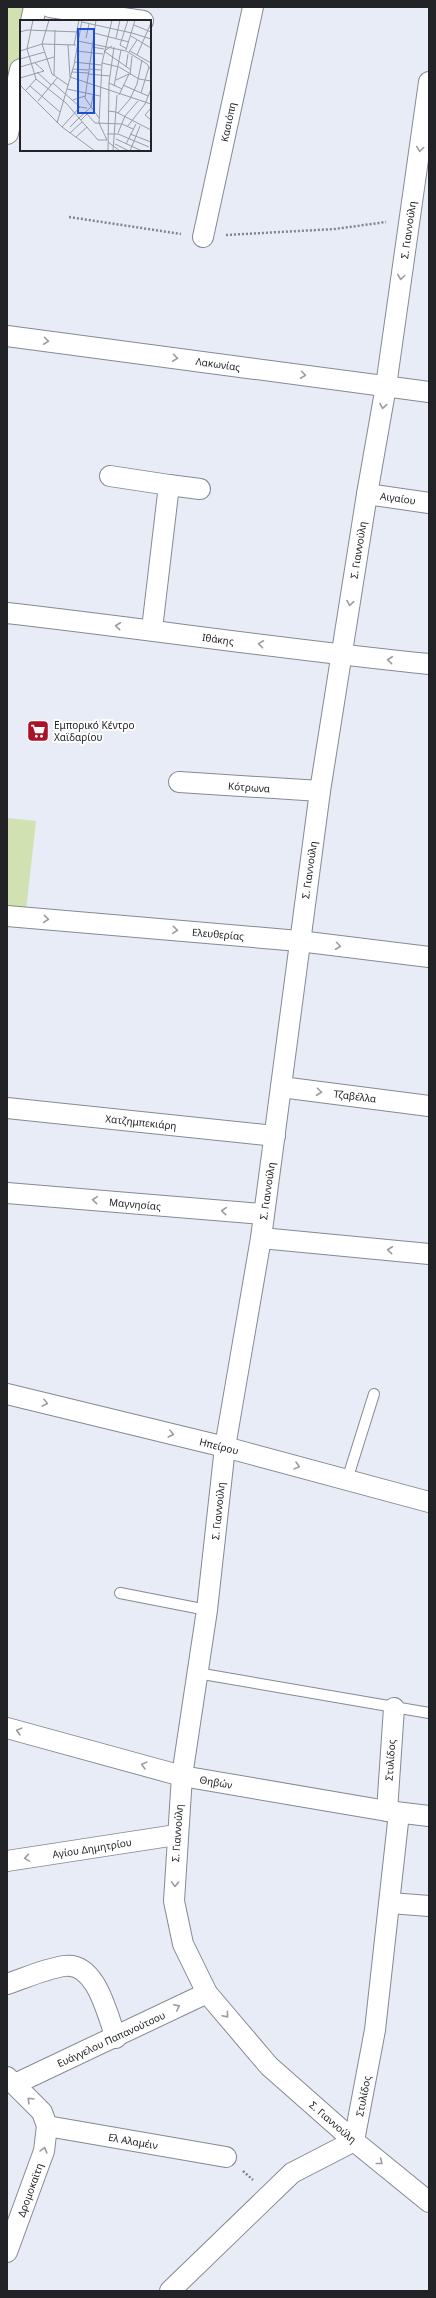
<svg xmlns="http://www.w3.org/2000/svg" width="436" height="2298" font-family="'Noto Sans',sans-serif">
<rect width="100%" height="100%" fill="#e7ecf7"/>
<g fill="#d2e1b1">
<polygon points="7,7 31,7 28,21 21,21 21,63 7,88"/>
<polygon points="7,818 36,821 26,911 7,909"/>
</g>
<g fill="none" stroke-linecap="round" stroke-linejoin="round">
<g stroke="#848a93" stroke-width="12">
<g id="lane">
<polyline points="347,1480 374,1394"/>
<polyline points="120,1593 207,1610"/>
<polyline points="197,1673 429,1713"/>
</g>
</g>
<g stroke="#848a93" stroke-width="22">
<g id="street">
<polyline points="50,7 143,21"/>
<polyline points="429,82 386,386 367,494 320,791 261,1238 225,1447 207,1610 182,1776 174,1901 183,1944 207,1993 269,2066 354,2141 429,2202"/>
<polyline points="203,237 253,7"/>
<polyline points="7,336 429,392"/>
<polyline points="110,476 169,485 152,629"/>
<polyline points="169,485 200,489"/>
<polyline points="367,494 429,503"/>
<path d="M 7,613 C 148,629 288,650 429,664"/>
<polyline points="179,782 320,791"/>
<polyline points="7,916 299,941 429,957"/>
<polyline points="281,1087 429,1106"/>
<polyline points="7,1108 275,1136"/>
<polyline points="7,1193 263,1214"/>
<polyline points="261,1238 429,1254"/>
<polyline points="7,1394 225,1447 429,1502"/>
<polyline points="7,1728 182,1776 387,1811 429,1816"/>
<polyline points="387,1811 394,1708"/>
<polyline points="7,1861 176,1835"/>
<polyline points="390,1903 429,1906"/>
<path d="M 7,1984 C 25,1978 45,1969 64,1966 C 96,1961 107,2014 116,2038"/>
<polyline points="7,2077 42,2112 47,2126 44,2151 7,2252"/>
<polyline points="15,2084 207,1993"/>
<polyline points="47,2126 226,2157"/>
<polyline points="170,2291 292,2173 354,2141 375,2030 399,1813"/>
</g>
</g>
<g stroke="#848a93" stroke-width="24">
<g id="secondary">
<polyline points="32,21 35,7"/>
<polyline points="7,133 21,70"/>
</g>
</g>
<g stroke="#81858c" stroke-width="2.5" stroke-dasharray="2 2" stroke-linecap="butt">
<polyline points="69,217 181,234"/>
<polyline points="226,235 335,229 386,222"/>
<polyline points="243,2171 253,2180"/>
</g>
<use href="#lane" stroke="#fff" stroke-width="10"/>
<use href="#street" stroke="#fff" stroke-width="20"/>
<use href="#secondary" stroke="#fff" stroke-width="22"/>
</g>
<defs><path id="oneway-chevron" d="M-2-3.5L2.5 0L-2 3.5" fill="none" stroke-width="1.6" stroke-linecap="round" stroke-linejoin="round"/></defs>
<g stroke="#9b9c9e">
<use href="#oneway-chevron" transform="translate(420 149) rotate(98)"/>
<use href="#oneway-chevron" transform="translate(401 277) rotate(98)"/>
<use href="#oneway-chevron" transform="translate(46 341) rotate(8)"/>
<use href="#oneway-chevron" transform="translate(175 358) rotate(8)"/>
<use href="#oneway-chevron" transform="translate(303 375) rotate(8)"/>
<use href="#oneway-chevron" transform="translate(383 406) rotate(100)"/>
<use href="#oneway-chevron" transform="translate(350 603) rotate(99)"/>
<use href="#oneway-chevron" transform="translate(118 626) rotate(-174)"/>
<use href="#oneway-chevron" transform="translate(261 644) rotate(-172)"/>
<use href="#oneway-chevron" transform="translate(390 660) rotate(-174)"/>
<use href="#oneway-chevron" transform="translate(46 919) rotate(5)"/>
<use href="#oneway-chevron" transform="translate(175 930) rotate(5)"/>
<use href="#oneway-chevron" transform="translate(338 946) rotate(7)"/>
<use href="#oneway-chevron" transform="translate(319 1092) rotate(7)"/>
<use href="#oneway-chevron" transform="translate(95 1200) rotate(-175)"/>
<use href="#oneway-chevron" transform="translate(224 1211) rotate(-175)"/>
<use href="#oneway-chevron" transform="translate(390 1250) rotate(-174)"/>
<use href="#oneway-chevron" transform="translate(45 1403) rotate(14)"/>
<use href="#oneway-chevron" transform="translate(171 1434) rotate(14)"/>
<use href="#oneway-chevron" transform="translate(297 1466) rotate(15)"/>
<use href="#oneway-chevron" transform="translate(19 1731) rotate(-165)"/>
<use href="#oneway-chevron" transform="translate(144 1765) rotate(-165)"/>
<use href="#oneway-chevron" transform="translate(27 1858) rotate(171)"/>
<use href="#oneway-chevron" transform="translate(175 1884) rotate(92)"/>
<use href="#oneway-chevron" transform="translate(177 2007) rotate(-26)"/>
<use href="#oneway-chevron" transform="translate(226 2015) rotate(49)"/>
<use href="#oneway-chevron" transform="translate(30 2100) rotate(-134)"/>
<use href="#oneway-chevron" transform="translate(44 2150) rotate(-74)"/>
<use href="#oneway-chevron" transform="translate(380 2162) rotate(39)"/>
</g>
<defs>
<g id="supermarket-square" transform="scale(1.15)"><rect x="-9" y="-9" width="18" height="18" rx="4" fill="#a91227" stroke="#fff"/><path d="M-6-5.5h2.5l.6 2H6L4.5 2H-2.5L-4.4-4H-6ZM-1.5 3.2a1.3 1.3 0 1 0 .1 0ZM3 3.2a1.3 1.3 0 1 0 .1 0Z" fill="#fff"/></g>
</defs>
<g fill-rule="evenodd">
<use href="#supermarket-square" x="38" y="731"/>
</g>
<g text-anchor="middle" dominant-baseline="central" stroke-width="4" stroke-linejoin="round" paint-order="stroke">
<g font-size="10" fill="#212327" stroke="#fff">
<text transform="translate(228 122) rotate(-78)">Κασιόπη</text>
<text transform="translate(408 230) rotate(-82)">Σ. Γιαννούλη</text>
<text transform="translate(218 364) rotate(8)">Λακωνίας</text>
<text transform="translate(398 498) rotate(8)">Αιγαίου</text>
<text transform="translate(358 550) rotate(-81)">Σ. Γιαννούλη</text>
<text transform="translate(218 639) rotate(8)">Ιθάκης</text>
<text transform="translate(249 787) rotate(4)">Κότρωνα</text>
<text transform="translate(309 870) rotate(-82)">Σ. Γιαννούλη</text>
<text transform="translate(218 934) rotate(5)">Ελευθερίας</text>
<text transform="translate(355 1096) rotate(7)">Τζαβέλλα</text>
<text transform="translate(141 1122) rotate(6)">Χατζημπεκιάρη</text>
<text transform="translate(267 1191) rotate(-82)">Σ. Γιαννούλη</text>
<text transform="translate(135 1204) rotate(5)">Μαγνησίας</text>
<text transform="translate(219 1446) rotate(14)">Ηπείρου</text>
<text transform="translate(218 1511) rotate(-84)">Σ. Γιαννούλη</text>
<text transform="translate(390 1760) rotate(-86)">Στυλίδος</text>
<text transform="translate(216 1782) rotate(10)">Θηβών</text>
<text transform="translate(177 1833) rotate(-86)">Σ. Γιαννούλη</text>
<text transform="translate(92 1848) rotate(-9)">Αγίου Δημητρίου</text>
<text transform="translate(111 2039) rotate(-25)">Ευάγγελου Παπανούτσου</text>
<text transform="translate(363 2096) rotate(-79)">Στυλίδος</text>
<text transform="translate(333 2122) rotate(41)">Σ. Γιαννούλη</text>
<text transform="translate(133 2141) rotate(10)">Ελ Αλαμέιν</text>
<text transform="translate(30 2190) rotate(-70)">Δρομοκαϊτη</text>
</g>
<g font-size="10" fill="#212327" stroke="#fff" text-anchor="start">
<text x="54" y="725">Εμπορικό Κέντρο<tspan x="54" dy="12">Χαϊδαρίου</tspan></text>
</g>
</g>
<g transform="translate(20 20)">
<rect width="131" height="131" fill="#e7ecf7"/>
<path fill="none" stroke="#989ca4" stroke-width="1" d="M 13,0 L 7,29 L 16,59 L 46,83 L 78,120 L 87,120M 29,0 L 22,24 L 32,54 L 48,65M 76,0 L 65,78 L 79,98M 62,2 L 112,13M 114,5 L 131,12M 0,12 L 7,10 L 59,12M 74,13 L 109,22M 112,13 L 131,19M 111,16 L 131,28M 66,18 L 69,4M 96,18 L 100,0M 58,21 L 106,31 L 127,44 L 131,50M 48,25 L 50,57 L 131,84M 54,25 L 59,0M 92,26 L 84,31 L 111,50M 72,27 L 84,29M 107,29 L 100,25 L 108,0M 106,30 L 115,0M 0,31 L 22,24 L 56,25M 57,31 L 83,34M 110,31 L 131,43M 109,32 L 117,20M 117,35 L 131,3M 0,39 L 25,32M 54,42 L 81,45M 15,43 L 24,51M 82,43 L 99,47 L 119,59 L 131,61M 0,47 L 34,37M 106,47 L 108,34M 53,49 L 68,50M 69,49 L 81,50M 17,52 L 31,65M 52,52 L 68,53M 68,54 L 90,56M 110,55 L 112,36M 34,56 L 35,10M 0,58 L 24,51M 96,60 L 109,54M 33,63 L 60,87 L 67,88M 89,63 L 102,69M 0,65 L 42,107 L 75,131M 103,65 L 128,76M 10,66 L 40,92M 94,66 L 101,30M 47,69 L 80,76M 6,70 L 16,59M 121,73 L 129,47M 99,75 L 109,54M 53,80 L 65,76M 18,81 L 37,58M 131,88 L 125,95 L 131,100M 88,91 L 96,92 L 131,110M 98,93 L 110,79 L 117,64 L 122,40M 59,98 L 71,87 L 73,75M 61,100 L 67,94 L 75,103 L 102,104 L 113,109M 37,103 L 54,45 L 62,0M 42,107 L 60,87M 50,107 L 59,98M 107,107 L 125,84 L 131,69M 50,113 L 62,102M 98,113 L 105,96 L 118,81M 87,114 L 98,114 L 129,127M 110,114 L 131,122M 56,117 L 67,107M 96,119 L 122,131M 87,120 L 79,103 L 82,43 L 92,0M 88,122 L 100,131M 95,124 L 109,131M 106,124 L 116,104M 88,131 L 89,63 L 94,27M 93,131 L 97,75M 110,131 L 120,106"/>
<path fill="#1d4ed8" fill-opacity="0.15" stroke="#1d4ed8" stroke-width="2" d="M 58,9 L 74,9 L 74,93 L 58,93 Z"/>
<rect width="131" height="131" fill="none" stroke="#212327" stroke-width="2"/>
</g>
<rect width="436" height="2298" fill="none" stroke="#212327" stroke-width="16"/>
</svg>
